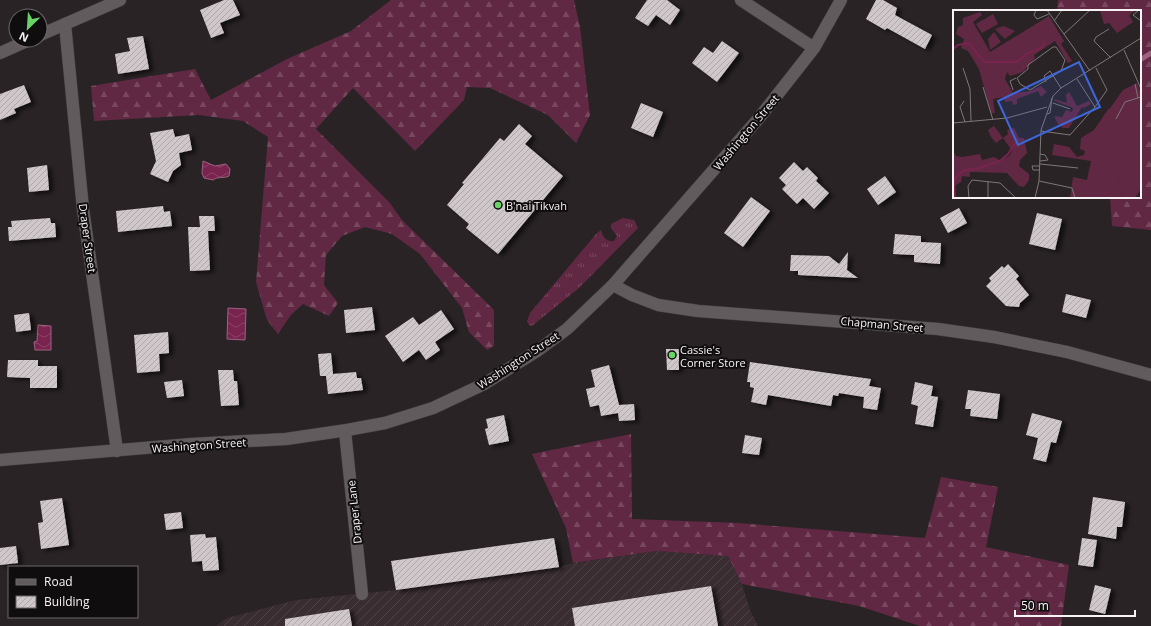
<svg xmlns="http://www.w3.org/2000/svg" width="1151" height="626" font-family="'Open Sans',sans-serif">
<defs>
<pattern id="industrial-furrows" width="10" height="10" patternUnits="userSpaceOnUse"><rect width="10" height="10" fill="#392d31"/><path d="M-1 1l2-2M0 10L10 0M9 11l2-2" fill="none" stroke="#4d4245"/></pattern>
<pattern id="grass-tufts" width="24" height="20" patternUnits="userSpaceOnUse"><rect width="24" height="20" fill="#612843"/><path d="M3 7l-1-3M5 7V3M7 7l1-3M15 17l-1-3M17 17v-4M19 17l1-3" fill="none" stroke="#78485f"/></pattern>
<pattern id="forest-firs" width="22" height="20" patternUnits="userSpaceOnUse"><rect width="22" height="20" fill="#612843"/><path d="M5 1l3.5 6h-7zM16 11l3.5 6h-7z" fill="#78485f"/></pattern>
<pattern id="water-waves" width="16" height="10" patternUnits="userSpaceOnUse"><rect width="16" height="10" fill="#78244e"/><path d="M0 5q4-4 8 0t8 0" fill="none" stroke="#8c4468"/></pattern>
<pattern id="building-hatch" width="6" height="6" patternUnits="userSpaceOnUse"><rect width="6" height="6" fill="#d0c7ca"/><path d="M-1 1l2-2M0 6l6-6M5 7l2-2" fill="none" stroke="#aea8aa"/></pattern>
<filter id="shadow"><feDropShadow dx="4.5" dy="2.5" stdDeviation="2" flood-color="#0009"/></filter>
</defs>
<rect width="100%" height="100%" fill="#292325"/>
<polygon fill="url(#industrial-furrows)" points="656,551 728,556 742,584 750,610 758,626 216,626 227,618 296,600 396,590 559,567 569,564"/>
<path fill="url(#grass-tufts)" d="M 623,218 L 634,220 L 638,228 L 579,288 L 532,326 L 529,325 L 527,321 L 530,313 L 596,234 L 601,230 C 603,237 606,242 614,241 L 617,236 L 611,228 L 611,224 Z"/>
<g fill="url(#forest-firs)">
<polygon points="391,0 574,0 580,27 590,115 576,143 548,115 490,88 467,87 464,100 415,151 353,88 316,129 389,202 402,220 494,310 494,346 487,350 469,332 462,308 420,254 392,234 365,227 342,236 326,255 324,285 338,303 329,316 303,304 290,316 278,334 267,320 256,282 268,137 243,121 199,115 94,121 91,86 195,69 211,100 287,59 351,31"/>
<polygon points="1058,0 1151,0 1151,230 1112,226 1110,197 1140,197 1140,11 1057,11"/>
<polygon points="631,434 632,519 738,523 925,538 941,477 998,487 986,547 1069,565 1061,626 920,626 859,606 742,584 728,556 656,551 573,563 566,528 532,454"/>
</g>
<g fill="url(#water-waves)" stroke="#9e6280">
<path d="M 203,161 L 215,166 L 226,164 L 230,169 L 229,176 C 223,179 218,176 213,180 L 204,178 L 202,173 Z"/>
<polygon points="228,308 246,309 245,340 227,339"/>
<polygon points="38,325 51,326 51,350 35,350 34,342 37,341"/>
</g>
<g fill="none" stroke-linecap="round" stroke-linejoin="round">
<polyline stroke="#9e6280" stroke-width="5" points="1140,60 1151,53"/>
</g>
<g fill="url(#building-hatch)" filter="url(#shadow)">
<polygon points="224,0 233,0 240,15 220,23 224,33 211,38 200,10"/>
<polygon points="647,0 667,0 680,10 670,25 656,15 648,26 635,18"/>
<polygon points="876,0 883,0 897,8 895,15 932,35 925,49 887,28 885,30 866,19"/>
<polygon points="143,36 149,69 118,74 115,54 130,51 127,38"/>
<polygon points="722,41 739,53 717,82 692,63 704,47 713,53"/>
<polygon points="24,85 31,102 14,109 16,113 0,120 0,94"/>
<polygon points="641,103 663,112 653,137 631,128"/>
<polygon points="519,124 532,136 525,144 563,176 498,254 466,228 469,224 447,205 464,184 462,183 500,138 504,141"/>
<polygon points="173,129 175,137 189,134 192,150 179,153 181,165 173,171 168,182 150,174 156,161 150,133"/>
<polygon points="794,162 803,171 807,167 818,178 816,181 829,193 814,209 803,198 797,204 782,189 786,185 779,178"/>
<polygon points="47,165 49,190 29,192 27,168"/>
<polygon points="885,176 896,192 878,205 867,189"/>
<polygon points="751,197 770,211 743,247 724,233"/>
<polygon points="163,206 164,212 170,211 172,226 118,232 116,211"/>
<polygon points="959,208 967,223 948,233 940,218"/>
<polygon points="1037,213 1062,219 1055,250 1029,244"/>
<polygon points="199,216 214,216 215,231 208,231 210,270 190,271 188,227 200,227"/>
<polygon points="50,218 51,223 55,223 56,237 9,241 8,227 12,227 11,221"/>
<polygon points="895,234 921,236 921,242 941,243 940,264 914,262 914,255 893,254"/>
<polygon points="848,252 847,270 858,278 798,275 798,271 790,271 791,255 829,256 839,264"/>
<polygon points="1008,264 1019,276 1016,279 1029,295 1020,303 1019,307 1006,306 986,286 991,281 989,278 1002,266 1004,268"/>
<polygon points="1066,294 1091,300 1086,318 1062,312"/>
<polygon points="372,307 375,330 346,333 344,310"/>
<polygon points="441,310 454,329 435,342 440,350 426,360 419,350 403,362 385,336 413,317 419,325"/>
<polygon points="29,313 31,330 16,332 14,315"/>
<polygon points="168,332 169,353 159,354 160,371 137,373 134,335"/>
<polygon points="666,349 679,349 679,370 667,370"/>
<polygon points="331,353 333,374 356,372 357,378 361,378 363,390 328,394 326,376 320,376 318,354"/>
<polygon points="8,360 38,360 38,366 57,366 57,388 30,388 30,378 7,377"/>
<polygon points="750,362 871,379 869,386 881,388 877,410 863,408 864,397 839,393 838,396 833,395 831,406 768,395 766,405 751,402 754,388 750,387 750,382 747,382"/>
<polygon points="609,365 619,405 634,404 635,420 619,421 618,413 601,416 599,405 590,407 586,389 595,387 591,370"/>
<polygon points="218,370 233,370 234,381 237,381 239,405 221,406"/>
<polygon points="182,380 184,396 167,398 164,382"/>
<polygon points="915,382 933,386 931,396 938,397 933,427 915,424 918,406 911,404"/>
<polygon points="968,390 1000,394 997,419 970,416 971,409 965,409"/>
<polygon points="1032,413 1062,421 1056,443 1051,442 1046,462 1033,459 1038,438 1026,435"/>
<polygon points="504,415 509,441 489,445 485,429 488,428 486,419"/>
<polygon points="745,435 762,438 759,455 742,453"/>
<polygon points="1093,497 1125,502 1122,527 1117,527 1116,539 1088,534"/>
<polygon points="62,498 69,545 41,549 38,523 43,522 40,501"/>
<polygon points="181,512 183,528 166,530 164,514"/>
<polygon points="205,534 206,538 216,537 219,570 203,571 202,561 192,562 190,535"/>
<polygon points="554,538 559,567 396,590 391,561"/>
<polygon points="1082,538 1097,540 1093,567 1078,565"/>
<polygon points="16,546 18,563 0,565 0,548"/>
<polygon points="1095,585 1111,589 1105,614 1089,610"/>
<polygon points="711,586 718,626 575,626 572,608"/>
<polygon points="349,609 352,626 285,626 285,619"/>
</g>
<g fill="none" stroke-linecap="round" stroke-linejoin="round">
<g stroke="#454042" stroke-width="13">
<g id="street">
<polyline points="741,0 814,48"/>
<polyline points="65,24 83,209 117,451"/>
<polyline points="40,35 120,0"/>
<polyline points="0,53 29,40"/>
<polyline points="345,431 362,594"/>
</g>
</g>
<g stroke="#454042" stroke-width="13">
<g id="secondary">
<polyline points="613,285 632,295 658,305 698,311 938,329 994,337 1067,352 1151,375"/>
<polyline points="0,460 192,444 286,439 347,430 385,423 433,408 484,384 537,351 567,329 613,285 759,118 814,48 841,0"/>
</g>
</g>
<use href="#street" stroke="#625b5d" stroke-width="12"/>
<use href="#secondary" stroke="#625b5d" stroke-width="12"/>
</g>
<g fill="#68d465" stroke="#100d0e" stroke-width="1.5">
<circle cx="498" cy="205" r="4"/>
<circle cx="672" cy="355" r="4"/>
</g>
<g text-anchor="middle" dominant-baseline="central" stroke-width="4" stroke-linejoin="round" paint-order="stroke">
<g font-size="11" fill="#f8f4f5" stroke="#100d0e">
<text transform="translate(746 132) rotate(-50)">Washington Street</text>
<text transform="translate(88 238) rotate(82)">Draper Street</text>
<text transform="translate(882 324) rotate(5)">Chapman Street</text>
<text transform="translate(518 360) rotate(-33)">Washington Street</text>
<text transform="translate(199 445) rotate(-4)">Washington Street</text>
<text transform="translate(354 512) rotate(-96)">Draper Lane</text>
</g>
<g font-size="11" fill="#f8f4f5" stroke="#100d0e" text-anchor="start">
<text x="506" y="205">B'nai Tikvah</text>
<text x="680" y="349">Cassie's<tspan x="680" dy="13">Corner Store</tspan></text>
</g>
</g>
<g transform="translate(953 10)">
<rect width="188" height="188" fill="#292325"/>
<path d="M 27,2 L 29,5 L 20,12 L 37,42 L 96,6 L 111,31 L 108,34 L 119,51 L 115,53 L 102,31 L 81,45 L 82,48 L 70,62 L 57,66 L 54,62 L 52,69 L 60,83 L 77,81 L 88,76 L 94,82 L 88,87 L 85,81 L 64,89 L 64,94 L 60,95 L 59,91 L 52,92 L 51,87 L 40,89 L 42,103 L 38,103 L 26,59 L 15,41 L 8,38 L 11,29 L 3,24 L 5,17 L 10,15 L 10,8 ZM 116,82 L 124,96 L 136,91 L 138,94 L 131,98 L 129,97 L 116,118 L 110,118 L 105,114 L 101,106 L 109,107 L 113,100 L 119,102 L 120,98 L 102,91 L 101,89 L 114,93 L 113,85 ZM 156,98 L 169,188 L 117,188 L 120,167 L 134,170 L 138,151 L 99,145 L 101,134 L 116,137 L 124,147 L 131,145 L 132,141 L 127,139 L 128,128 L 141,120 ZM 41,116 L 50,128 L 55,124 L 54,120 L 61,118 L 66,128 L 71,128 L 74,143 L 67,150 L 66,156 L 76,164 L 76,170 L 71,177 L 66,176 L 54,163 L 17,162 L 17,167 L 9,166 L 8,172 L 0,177 L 0,141 L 3,146 L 9,147 L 27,144 L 29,150 L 41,147 L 48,151 L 57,145 L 59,141 L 50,128 L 43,133 L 38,127 L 35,120 Z" fill="#612843"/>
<path d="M 147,0 L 183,0 L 176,5 L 180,12 L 164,23 L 156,13 L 151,14 ZM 184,73 L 188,83 L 188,179 L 182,188 L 169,188 L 163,156 L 138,154 L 135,129 L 170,80 Z" fill="#612843"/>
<path d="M 40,4 L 45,14 L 29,23 L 23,14 ZM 51,16 L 62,21 L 52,29 L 42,19 ZM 41,22 L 48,32 L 37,40 L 35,29 Z" fill="#612843"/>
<path fill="none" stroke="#78244e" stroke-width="2" d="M 0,39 L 5,35 L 16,33 L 31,52 L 64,52 L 73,44 L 88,38 L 92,32M 2,188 L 1,169 L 5,165 L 11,160 L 23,159 L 47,151 L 55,144 L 65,129"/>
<path fill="none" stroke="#7c7778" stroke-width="1" d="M 83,0 L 81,5 L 84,9 L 96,4M 94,0 L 137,61M 186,0 L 180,5 L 188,11M 101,11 L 109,0M 156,19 L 143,27 L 141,31 L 158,48M 111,24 L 137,0M 100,37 L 103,37 L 112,50 L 108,61 L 77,80 L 67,74 L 64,68 L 75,59 L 75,55 ZM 171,40 L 188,79M 10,58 L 17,79 L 18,111M 124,69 L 142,97M 93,72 L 91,66 L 97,61 L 108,78M 182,74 L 185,88M 30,77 L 40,110M 60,80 L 57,71 L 63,68M 11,91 L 7,97 L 12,112M 100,93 L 117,99M 94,104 L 97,103 L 99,88M 163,109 L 172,92 L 188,87M 0,113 L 54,108 L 94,97M 88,121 L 117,125 L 142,97 L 154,80 L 143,58M 87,144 L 92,145 L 95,150 L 87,151M 87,154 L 125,158M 86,160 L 80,160 L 79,156 L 86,156M 35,171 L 35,188M 86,171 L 119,178 L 122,188M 16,188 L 15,176 L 19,170 L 47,173 L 63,188M 82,188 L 86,171 L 88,120 L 100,86 L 108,78 L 188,28"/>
<path fill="#3e67dc" fill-opacity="0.15" stroke="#3e67dc" stroke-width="2" d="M 126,52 L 147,97 L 65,135 L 45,91 Z"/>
<rect width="188" height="188" fill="none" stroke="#f8f4f5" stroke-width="2"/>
</g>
<rect x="8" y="566" width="130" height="52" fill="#100d0e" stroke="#6d696a"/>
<rect x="16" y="579" width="20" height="6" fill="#625b5d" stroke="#6d696a"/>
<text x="44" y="586" font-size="12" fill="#f8f4f5">Road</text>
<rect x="16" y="596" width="20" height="12" fill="url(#building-hatch)" stroke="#6d696a"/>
<text x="44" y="606" font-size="12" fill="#f8f4f5">Building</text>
<g transform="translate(28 28) rotate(205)"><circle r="19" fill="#100d0e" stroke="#6d696a"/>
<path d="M0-3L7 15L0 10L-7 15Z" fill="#68d465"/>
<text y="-6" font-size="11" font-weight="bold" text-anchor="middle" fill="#f8f4f5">N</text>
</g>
<path d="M1015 610v6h120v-6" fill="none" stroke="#f8f4f5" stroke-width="2"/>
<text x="1021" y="610" font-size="12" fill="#f8f4f5" stroke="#100d0e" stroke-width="3" paint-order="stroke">50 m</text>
</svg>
